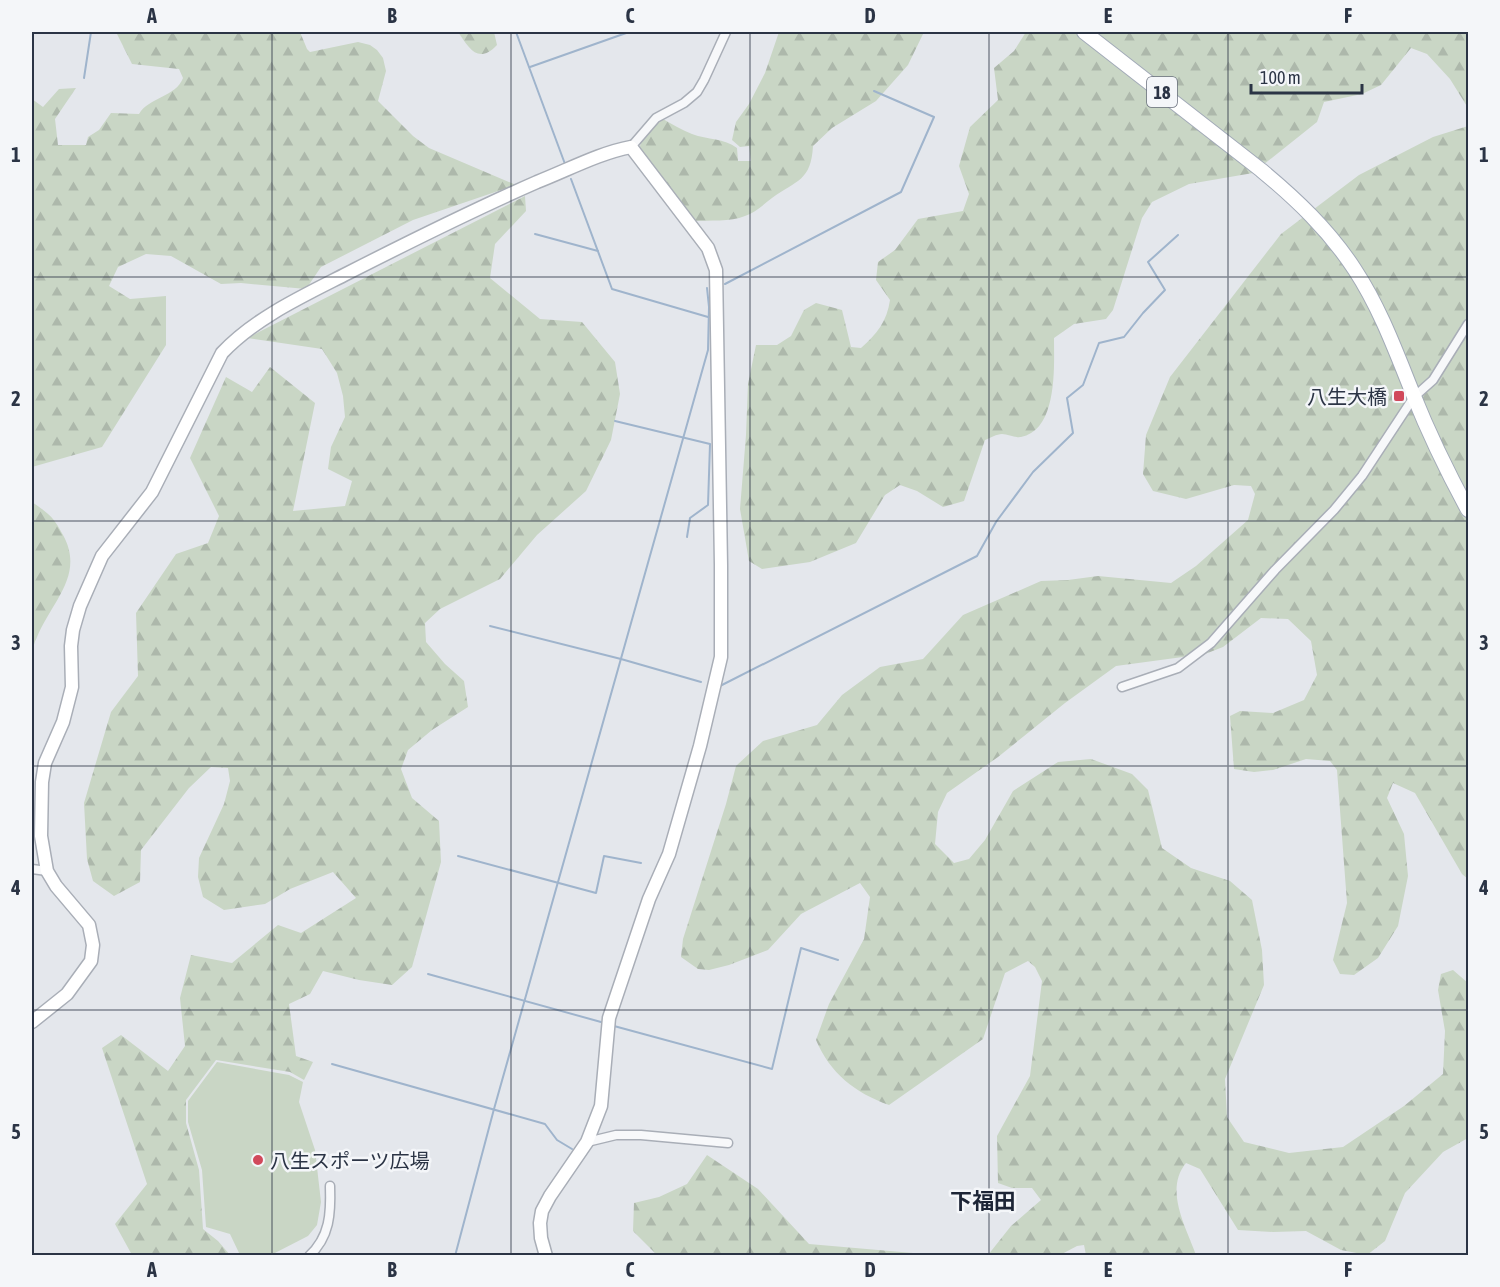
<svg xmlns="http://www.w3.org/2000/svg" width="1500" height="1287" font-family="'Asap Condensed','Noto Sans JP',sans-serif">
<defs>
<pattern id="forest-firs" width="22" height="20" patternUnits="userSpaceOnUse" patternTransform="scale(1.5)"><rect width="22" height="20" fill="#c9d6c5"/><path d="M5 1l3.5 6h-7zM16 11l3.5 6h-7z" fill="#adb8ab"/></pattern>
</defs>
<rect width="100%" height="100%" fill="#e4e7ec"/>
<g fill="url(#forest-firs)">
<path d="M 116,32 L 300,32 L 307,49 L 310,52 L 358,42 L 370,45 L 377,50 L 383,58 L 386,71 L 378,101 L 413,136 L 429,148 L 516,185 L 413,220 L 321,267 L 306,289 L 241,283 L 221,284 L 171,256 L 146,254 L 118,267 L 109,286 L 130,299 L 166,296 L 166,345 L 102,447 L 32,467 L 32,99 L 43,107 L 59,89 L 76,88 L 55,119 L 58,145 L 86,145 L 88,137 L 99,130 L 111,113 L 139,114 C 149,97 176,97 183,78 L 179,69 L 132,64 Z"/>
<path d="M 458,32 L 494,32 L 497,45 C 478,65 469,48 458,32 Z"/>
<path d="M 779,32 L 924,32 L 908,65 L 876,101 L 832,128 L 813,146 C 811,181 797,180 772,198 C 764,204 755,213 745,216 C 730,222 710,220 694,221 L 638,152 L 643,137 L 663,119 C 672,124 682,130 692,134 C 708,140 724,138 737,148 L 738,161 L 751,161 L 749,146 L 740,147 L 732,140 L 736,122 L 749,104 L 765,73 Z"/>
<path d="M 1026,32 L 1468,32 L 1468,108 L 1450,79 L 1427,54 L 1411,48 L 1381,85 L 1362,94 L 1324,102 L 1317,122 L 1253,173 L 1189,184 L 1152,202 L 1142,218 L 1113,310 L 1106,319 L 1074,324 L 1054,338 C 1054,366 1058,430 1021,437 C 1015,438 1008,434 1002,434 C 997,434 990,438 985,440 L 964,501 L 943,507 L 917,491 L 900,485 L 885,495 L 856,543 L 810,562 L 762,569 L 749,561 L 740,509 L 746,435 L 748,384 L 756,345 L 777,345 L 791,336 L 804,310 L 816,303 L 842,310 L 851,347 L 861,348 C 877,334 887,321 890,300 L 876,280 L 878,262 L 895,250 L 918,219 L 963,211 L 969,194 L 959,166 L 970,127 L 998,100 L 994,68 L 1014,51 Z"/>
<path d="M 1468,126 L 1468,879 L 1462,874 L 1415,793 L 1393,783 L 1387,798 L 1404,834 L 1408,876 L 1398,926 L 1378,958 L 1354,975 L 1340,974 L 1333,960 L 1347,903 L 1337,770 L 1330,761 L 1306,759 L 1273,770 L 1254,772 L 1234,769 L 1230,716 L 1240,711 L 1273,713 L 1304,700 L 1317,675 L 1311,641 L 1288,619 L 1261,618 L 1223,647 L 1205,654 L 1116,666 L 1065,703 L 998,757 L 947,793 L 938,812 L 935,844 L 954,863 L 969,859 L 985,840 L 1013,791 L 1058,762 L 1091,759 L 1132,774 L 1148,790 L 1162,848 L 1191,868 L 1230,881 L 1252,900 L 1262,950 L 1264,985 L 1225,1079 L 1227,1117 L 1244,1142 L 1289,1153 L 1343,1147 L 1404,1106 L 1443,1074 L 1445,1031 L 1438,990 L 1441,974 L 1453,970 L 1468,983 L 1468,1138 L 1443,1152 L 1405,1193 L 1385,1241 L 1367,1255 L 1341,1250 L 1306,1231 L 1273,1232 L 1238,1230 L 1200,1169 L 1186,1163 C 1164,1190 1186,1227 1196,1255 L 1086,1255 L 1084,1245 L 1077,1246 L 1060,1255 L 988,1255 L 1011,1226 L 1041,1200 L 1032,1188 L 1012,1188 L 998,1183 L 997,1136 L 1030,1076 L 1042,981 L 1035,967 L 1028,961 L 1005,973 L 983,1039 L 889,1105 C 855,1093 830,1073 816,1040 L 829,1004 L 864,939 L 870,897 L 860,883 L 801,914 L 768,950 L 729,965 L 709,970 L 698,969 L 681,957 L 683,939 L 726,804 L 736,766 L 763,741 L 817,725 L 842,695 L 880,667 L 923,659 L 963,615 L 1041,581 L 1068,580 L 1098,576 L 1171,583 L 1196,566 L 1248,520 L 1255,494 L 1251,486 L 1234,485 L 1186,499 L 1153,491 L 1143,474 L 1146,435 L 1170,377 L 1281,234 L 1359,175 L 1433,137 Z"/>
<polygon points="525,196 526,211 495,244 490,278 540,319 582,322 615,362 620,394 611,440 586,491 537,535 500,579 440,609 425,623 426,642 445,664 464,681 468,707 432,730 408,750 401,769 412,798 439,821 441,862 412,967 392,985 359,980 323,971 310,994 289,1004 296,1056 313,1062 304,1080 290,1072 216,1060 186,1100 186,1123 199,1170 203,1229 218,1241 230,1255 132,1255 115,1224 147,1184 102,1048 121,1035 168,1071 185,1046 180,998 191,955 232,963 278,925 301,933 356,898 333,872 290,889 265,904 224,910 203,897 198,877 199,858 224,804 230,781 228,768 211,767 189,788 141,850 140,882 114,896 93,881 87,859 84,803 111,712 138,676 136,613 176,554 208,543 219,516 190,458 226,377 252,392 270,367 315,403 293,511 345,506 352,481 328,469 331,447 345,417 343,396 337,373 322,349 247,338"/>
<path d="M 32,502 C 49,514 53,516 63,535 C 85,575 52,601 37,637 C 34,642 33,649 32,655 Z"/>
<polygon points="707,1155 758,1189 809,1244 936,1255 656,1254 633,1231 634,1203 659,1197 687,1184"/>
</g>
<polygon fill="#c9d6c5" points="217,1062 289,1075 303,1082 299,1102 315,1150 321,1202 317,1225 308,1236 271,1255 240,1255 230,1234 206,1227 202,1170 188,1122 188,1101"/>
<g fill="none" stroke-linecap="round" stroke-linejoin="round">
<g stroke="#9fb4cc" stroke-width="2">
<polyline points="516,32 565,164"/>
<polyline points="530,67 629,32"/>
<polyline points="84,78 91,32"/>
<polyline points="571,179 612,289 708,317"/>
<polyline points="535,234 598,251"/>
<polyline points="725,284 901,192 934,117 874,91"/>
<polyline points="615,421 710,444 708,505 690,518 687,537"/>
<polyline points="490,626 621,659 701,682"/>
<polyline points="720,686 977,556 996,522 1033,472 1073,433 1067,398 1083,385 1099,343 1124,337 1143,313 1165,290 1148,262 1178,235"/>
<polyline points="458,856 596,893 604,856 641,863"/>
<polyline points="428,974 601,1022"/>
<polyline points="614,1026 772,1069 801,948 838,960"/>
<polyline points="332,1064 545,1124 557,1140 572,1149"/>
<polyline points="455,1256 494,1109 708,350 709,307 707,288"/>
</g>
<g stroke="#a9aeb7" stroke-width="11">
<g id="street">
<polyline points="631,147 656,118 684,103 697,92 704,80 726,32"/>
<polyline points="1122,687 1178,668 1211,643 1275,570 1334,510 1362,476 1414,397 1433,380 1468,324"/>
<polyline points="32,869 47,871"/>
<polyline points="587,1142 616,1135 641,1135 728,1143"/>
<path d="M 309,1256 C 330,1237 331,1213 330,1186"/>
</g>
</g>
<g stroke="#a9aeb7" stroke-width="15">
<path id="secondary" d="M 32,1022 L 67,994 L 91,961 L 93,945 L 89,925 L 56,886 L 47,871 L 41,836 L 42,782 L 45,763 L 63,722 L 72,687 L 71,646 L 73,630 L 80,606 L 102,556 L 152,492 L 222,353 C 256,317 305,295 348,273 C 411,241 473,210 537,182 C 568,170 599,153 631,147 L 708,248 L 716,270 L 721,565 L 721,657 L 700,746 L 669,854 L 649,899 L 609,1018 L 601,1106 L 587,1142 L 550,1196 L 542,1211 L 540,1223 L 541,1238 L 546,1256"/>
</g>
<g stroke="#a3abb8" stroke-width="16">
<path id="primary" d="M 1084,32 L 1261,170 C 1296,199 1329,230 1355,270 C 1380,308 1396,352 1413,394 C 1429,434 1448,473 1468,510"/>
</g>
<use href="#street" stroke="#f7f8fa" stroke-width="8"/>
<use href="#secondary" stroke="#fff" stroke-width="12"/>
<use href="#primary" stroke="#fff" stroke-width="14"/>
</g>
<path fill="none" stroke="#2b3445" stroke-width="1.5" stroke-opacity="0.55" d="M 272,32 L 272,1256M 511,32 L 511,1256M 750,32 L 750,1256M 989,32 L 989,1256M 1228,32 L 1228,1256M 32,277 L 1468,277M 32,521 L 1468,521M 32,766 L 1468,766M 32,1010 L 1468,1010"/>
<g fill="#d1495b" stroke="#f4f6f9" stroke-width="2">
<rect x="1393" y="390" width="12" height="12" rx="3"/>
<circle cx="258" cy="1160" r="6"/>
</g>
<g text-anchor="middle" dominant-baseline="central" stroke-width="5" stroke-linejoin="round" paint-order="stroke">
<rect fill="#f4f6f9" stroke="#676e7b" stroke-width="1.5" x="1147" y="77" width="30" height="30" rx="4.5"/>
<g font-size="18" font-weight="bold" fill="#2b3445">
<text x="1162" y="92">18</text>
</g>
<g font-size="20" fill="#2b3445" stroke="#f4f6f9" text-anchor="end">
<text x="1387" y="396">八生大橋</text>
<text x="270" y="1160" text-anchor="start">八生スポーツ広場</text>
</g>
<g font-size="22" font-weight="bold" fill="#1d2536" stroke="#f4f6f9">
<text x="983" y="1201">下福田</text>
</g>
</g>
<rect width="1500" height="1287" fill="none" stroke="#f4f6f9" stroke-width="66"/>
<path d="M1251 84v9h111v-9" fill="none" stroke="#2b3445" stroke-width="3"/>
<text x="1260" y="84" font-size="18" fill="#2b3445" stroke="#f4f6f9" stroke-width="4.5" paint-order="stroke">100 m</text>
<rect x="33" y="33" width="1434" height="1221" fill="none" stroke="#2b3445" stroke-width="2"/>
<g font-size="20" text-anchor="middle" font-weight="bold" fill="#2b3445">
<text x="152" y="23">A</text>
<text x="392" y="23">B</text>
<text x="630" y="23">C</text>
<text x="870" y="23">D</text>
<text x="1108" y="23">E</text>
<text x="1348" y="23">F</text>
<text x="16" y="162">1</text>
<text x="1484" y="162">1</text>
<text x="16" y="406">2</text>
<text x="1484" y="406">2</text>
<text x="16" y="650">3</text>
<text x="1484" y="650">3</text>
<text x="16" y="895">4</text>
<text x="1484" y="895">4</text>
<text x="16" y="1139">5</text>
<text x="1484" y="1139">5</text>
<text x="152" y="1277">A</text>
<text x="392" y="1277">B</text>
<text x="630" y="1277">C</text>
<text x="870" y="1277">D</text>
<text x="1108" y="1277">E</text>
<text x="1348" y="1277">F</text>
</g>
</svg>
